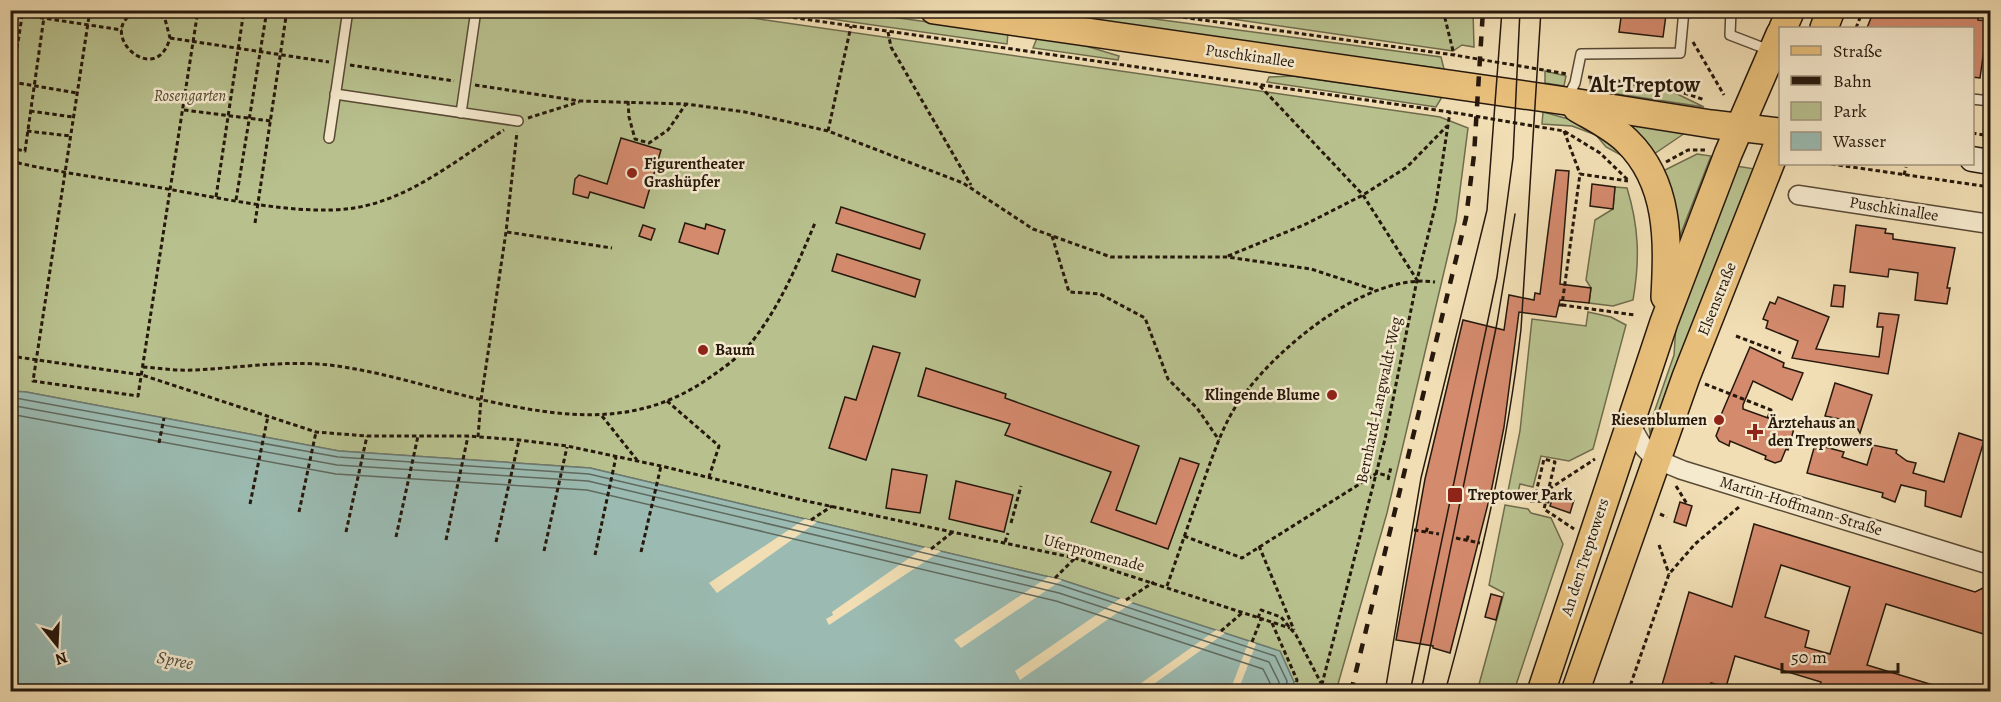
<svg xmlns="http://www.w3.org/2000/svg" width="2001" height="702" font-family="Alegreya,serif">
<rect width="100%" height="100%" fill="#f1deb4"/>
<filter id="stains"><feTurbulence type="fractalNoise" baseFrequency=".00333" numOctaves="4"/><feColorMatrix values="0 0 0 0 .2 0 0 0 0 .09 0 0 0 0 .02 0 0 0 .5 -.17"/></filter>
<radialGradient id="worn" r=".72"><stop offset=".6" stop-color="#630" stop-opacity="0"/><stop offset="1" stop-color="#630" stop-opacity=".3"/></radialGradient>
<g fill="#b8c18e" stroke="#6f6c4d" stroke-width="1.5">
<polygon points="10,11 703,11 1440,117 1468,128 1456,221 1387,513 1336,691 1291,691 1294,682 1256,644 1062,580 590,468 339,451 26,392 11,391"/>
<polygon points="774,11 848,11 1008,33 1007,44"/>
<polygon points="1004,11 1094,11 1441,57 1444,69"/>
<polygon points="1176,11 1473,11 1474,47 1462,45 1453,51"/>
<polygon points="1037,38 1076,43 1119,56 1118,60 1033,48"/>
<polygon points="1545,71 1566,76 1564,86 1545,83"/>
<polygon points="1293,76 1306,78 1442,97 1436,107 1267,82 1269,77"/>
<polygon points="1590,79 1669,90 1704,107 1591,90"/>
<polygon points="1543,112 1590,125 1632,161 1606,147 1596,135 1572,126 1542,124"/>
<polygon points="1621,121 1685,133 1651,156"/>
<polygon points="1697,154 1711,156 1678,241 1661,172"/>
<polygon points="1736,166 1755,169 1650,433 1649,427 1674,355 1676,325"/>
<path d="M 1615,187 L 1627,188 C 1639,227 1640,260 1633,300 L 1613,306 L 1589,303 L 1591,288 L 1586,280 L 1595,220 L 1613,209 Z"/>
<polygon points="1588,312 1611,317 1626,325 1593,449 1569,461 1541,456 1533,487 1520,484 1518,492 1508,491 1520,431 1532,319 1586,326"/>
<polygon points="1505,505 1528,509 1531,513 1551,518 1563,544 1514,691 1462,691 1464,685 1478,688 1504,593 1489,585"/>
</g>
<polygon fill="#9bbbb2" stroke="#6c7a70" stroke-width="1.5" points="11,391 26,392 339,451 590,468 1062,580 1280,651 1294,682 1291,692 11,692"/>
<g fill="#f1deb4">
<polygon points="805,519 817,522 717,593 709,583"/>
<polygon points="925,547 941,551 829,625 826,619 833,615 832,612"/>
<polygon points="1048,577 1062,580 961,648 954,640"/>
<polygon points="1121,598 1133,602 1020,680 1015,671"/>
<polygon points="1216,630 1225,633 1144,691 1130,691"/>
<polygon points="1249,641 1256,644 1238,691 1230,691"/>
</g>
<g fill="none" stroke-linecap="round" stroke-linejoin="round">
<g stroke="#606a5f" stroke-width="1.5">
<polyline points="10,397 338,457 589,474 1060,585 1275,656 1287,681 1285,692"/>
<polyline points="10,405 337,465 588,481 1059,593 1269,662 1279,682 1278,692"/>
<polyline points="10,414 336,474 587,490 1056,601 1263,669 1270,683 1269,692"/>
</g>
</g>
<g fill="#d48a6d" stroke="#26180c" stroke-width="1.5" fill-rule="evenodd">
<polygon points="1622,10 1666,15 1663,37 1619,32"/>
<polygon points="1874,10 1947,10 1978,15 1978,20 1988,21 1980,78 1972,77 1972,28 1867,28"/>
<polygon points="621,138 661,150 644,208 590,192 588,198 573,194 575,179 579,175 607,184"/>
<polygon points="1556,170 1569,171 1560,284 1591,288 1589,303 1560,300 1556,317 1519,312 1504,427 1491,492 1450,653 1433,648 1433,646 1396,640 1425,479 1463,320 1504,330 1509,295 1534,300 1535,293 1540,294"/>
<polygon points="1592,184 1615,187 1613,209 1590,206"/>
<polygon points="841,207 925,234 920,249 836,223"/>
<polygon points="685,223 705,229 706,224 725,230 718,254 679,242"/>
<polygon points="643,225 655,229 651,240 639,236"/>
<polygon points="1856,225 1886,229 1885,233 1893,234 1893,239 1955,248 1947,288 1950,288 1947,304 1915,300 1918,273 1889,269 1888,277 1850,272"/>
<polygon points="837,254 920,280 915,297 832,271"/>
<polygon points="1834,285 1845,286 1843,307 1831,306"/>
<polygon points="1778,297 1829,317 1816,349 1879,357 1883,327 1877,327 1879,313 1899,315 1888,374 1792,358 1798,341 1766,328 1768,321 1763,319 1770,302 1775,304"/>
<polygon points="873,346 900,353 866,460 829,448 845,397 856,400"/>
<polygon points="1750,347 1784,363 1783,367 1803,373 1792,400 1753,381 1743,405 1743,409 1768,418 1779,423 1781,419 1795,425 1788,450 1786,449 1781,461 1775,463 1765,459 1766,456 1730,441 1729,446 1719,441 1716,436 1721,423 1718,422"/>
<polygon points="926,368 1006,394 1005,398 1139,446 1116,510 1156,524 1180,458 1199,464 1168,549 1091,522 1111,472 1005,435 1010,424 918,396"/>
<polygon points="1835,383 1872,395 1860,433 1854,422 1825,416"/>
<polygon points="1959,433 1984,441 1961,517 1925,506 1926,491 1901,485 1895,502 1882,497 1883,493 1807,473 1814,448 1823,451 1825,447 1844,452 1842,457 1867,465 1873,445 1897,450 1896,453 1907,461 1916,463 1913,473 1944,482"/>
<polygon points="892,469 927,475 920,513 886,508"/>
<polygon points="956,481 1013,495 1004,532 949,519"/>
<polygon points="1554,494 1574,500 1570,513 1550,506"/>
<polygon points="1680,502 1692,506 1686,526 1674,522"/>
<path d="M 1754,524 L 1975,592 L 1985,587 L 1990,597 L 1990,636 L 1886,604 L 1867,665 L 1943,688 L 1942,692 L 1818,692 L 1821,682 L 1735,656 L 1726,687 L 1711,683 L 1708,692 L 1660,692 L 1689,592 L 1732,607 ZM 1781,565 L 1850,587 L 1830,654 L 1805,647 L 1809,631 L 1765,617 Z"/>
<polygon points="1491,594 1502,597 1496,620 1485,617"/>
</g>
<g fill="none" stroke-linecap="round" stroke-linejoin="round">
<g stroke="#594a36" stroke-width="12">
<g id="lane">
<polyline points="1731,10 1730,35 1769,50"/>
<polyline points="335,94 518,121"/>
<polyline points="1567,99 1575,83 1581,54 1680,53 1684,10"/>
<polyline points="1972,99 1990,101"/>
<polyline points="461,113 476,10"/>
<polyline points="329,138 348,10"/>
</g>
</g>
<g stroke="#594a36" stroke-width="21">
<g id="street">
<polyline points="1798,195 1990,224"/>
<path d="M 1630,422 C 1645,455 1650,457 1682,470 L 1990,565"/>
</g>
</g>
<g stroke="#26180c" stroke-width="27">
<polyline id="secondary" points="1972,159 1990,162"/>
</g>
<g stroke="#26180c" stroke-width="30">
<g id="primary">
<polyline points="934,10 1566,101 1711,124 1780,132"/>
<polyline points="1783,28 1791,10"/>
<polyline points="1824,28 1831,10"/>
<path d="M 1577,108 C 1594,118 1613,127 1627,141 C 1670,183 1668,242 1665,297"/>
<polyline points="1541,692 1664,322 1728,154 1780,34"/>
<polyline points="1575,692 1686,377 1780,139"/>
</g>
</g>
<g stroke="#26180c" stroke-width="3" stroke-dasharray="4.5 3" stroke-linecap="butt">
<polyline points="90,10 33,381 138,396 198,10"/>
<path d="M 141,10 C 89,27 155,92 170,38 L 165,19 L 151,10"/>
<polyline points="741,10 1450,112 1564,131 1600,153 1628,180"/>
<polyline points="1131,10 1454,55 1567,74"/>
<polyline points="1443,10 1454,55"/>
<polyline points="10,13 122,30"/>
<polyline points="1856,28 1863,10"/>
<polyline points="888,32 891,47 971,185"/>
<polyline points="170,38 329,62"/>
<polyline points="1693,42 1724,95"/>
<polyline points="350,65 454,81"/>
<polyline points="1588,77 1669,88 1705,100"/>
<polyline points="12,82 77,93"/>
<polyline points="475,85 580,101 686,104 745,112 828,131 963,183 1033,229 1111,257 1227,257 1311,269 1375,290"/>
<polyline points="1260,86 1363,195 1417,280"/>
<polyline points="10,93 23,10"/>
<polyline points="628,101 629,117 635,139 649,143 668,130 686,104"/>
<polyline points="184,110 271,121"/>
<polyline points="30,111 73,117"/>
<polyline points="528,118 579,102"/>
<polyline points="27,131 70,136"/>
<polyline points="828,131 851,26"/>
<polyline points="1564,131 1580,174"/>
<polyline points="1972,133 1990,136"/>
<polyline points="10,148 25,151 45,10"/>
<path d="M 10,161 C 64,174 118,180 173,190 C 226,199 301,216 354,208 C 411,199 457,159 504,130"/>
<polyline points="1666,162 1688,150 1707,150"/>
<polyline points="1831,164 1990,187"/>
<polyline points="1904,175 1906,167"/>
<polyline points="216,197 244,10"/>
<polyline points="236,200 267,10"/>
<polyline points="255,223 287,10"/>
<polyline points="507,232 612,248"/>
<polyline points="1052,236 1069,292 1100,294 1145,318 1168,379 1197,408 1219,440"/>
<polyline points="1228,256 1306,224 1363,195 1407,167 1447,126"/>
<polyline points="1559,305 1562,305 1580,174 1628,181"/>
<polyline points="1562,305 1635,315"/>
<polyline points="1736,336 1781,353"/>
<polyline points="10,356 142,375 316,432 367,436 468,436 519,440 567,446 661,466 806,501 1075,558 1290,628"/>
<path d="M 143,367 C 159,368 176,371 193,370 C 242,368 288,359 337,366 C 387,373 434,389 483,400 C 564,418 638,428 709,378 C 725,367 742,355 754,339 C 781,304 798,263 815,223"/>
<polyline points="1705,384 1771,410 1768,418"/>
<polyline points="667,401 719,446 709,477"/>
<polyline points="602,416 637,460"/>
<polyline points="478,437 481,400 506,232 517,132"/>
<polyline points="159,443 164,418"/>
<polyline points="1388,480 1391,467"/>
<polyline points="1676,486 1687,504"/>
<polyline points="1549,489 1595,459"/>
<polyline points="1530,501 1551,502"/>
<polyline points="1534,501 1544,459 1555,462 1544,509 1574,529"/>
<polyline points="250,504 268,416"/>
<polyline points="299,512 316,432"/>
<polyline points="1660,514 1667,517"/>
<polyline points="811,520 832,506"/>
<polyline points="1011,523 1021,486"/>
<polyline points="1414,530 1439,534"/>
<polyline points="346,532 367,436"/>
<polyline points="1426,532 1428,526"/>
<polyline points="1184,536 1242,558 1377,473 1389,476"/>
<polyline points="396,537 418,436"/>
<polyline points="1456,538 1480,543"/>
<polyline points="446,540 468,436"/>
<polyline points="1467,540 1469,533"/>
<polyline points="496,542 519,440"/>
<polyline points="1005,542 1008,533"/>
<polyline points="1659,545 1669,574"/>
<polyline points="1259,546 1294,630"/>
<polyline points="931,549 954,531"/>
<polyline points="544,551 567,447"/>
<polyline points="641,552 661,466"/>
<polyline points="595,555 616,457"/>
<polyline points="1055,578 1075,558"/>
<path d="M 1167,586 C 1179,552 1191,517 1203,483 C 1213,455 1223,424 1240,400 C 1277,347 1368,272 1435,282"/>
<polyline points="1126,600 1154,582"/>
<polyline points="1258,618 1261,610 1281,617 1296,635 1321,683"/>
<polyline points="1272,623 1297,680 1294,692"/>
<polyline points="1221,631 1242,613"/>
<polyline points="1252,642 1261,619"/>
<polyline points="1320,692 1385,439 1417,280 1436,203 1450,112"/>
<polyline points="1628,692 1669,574 1695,544 1739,507"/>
</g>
<use href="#lane" stroke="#f6eace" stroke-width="9"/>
<use href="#street" stroke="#f6eace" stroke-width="18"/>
<use href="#secondary" stroke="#f6eace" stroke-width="24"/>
<use href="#primary" stroke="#e8bf7a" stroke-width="27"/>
<g stroke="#26180c" stroke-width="1.5">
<polyline points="1385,692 1421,478 1487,210 1502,10"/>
<polyline points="1410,692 1497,277 1513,158 1520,10"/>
<polyline points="1421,692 1497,323 1515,214"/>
<path d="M 1445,692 C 1478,572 1507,452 1521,329 L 1541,10"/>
</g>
<polyline stroke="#26180c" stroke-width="4.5" stroke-dasharray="10 10" stroke-linecap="butt" points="1351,692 1466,218 1474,155 1483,10"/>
</g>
<g fill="#8f2418" stroke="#f6eace" stroke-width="2">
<circle cx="632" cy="173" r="6"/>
<circle cx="703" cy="350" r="6"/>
<circle cx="1332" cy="395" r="6"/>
<circle cx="1719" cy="420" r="6"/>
<path d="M1752 423h6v6h6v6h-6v6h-6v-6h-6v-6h6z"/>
<rect x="1447" y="487" width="16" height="16" rx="3"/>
</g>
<g text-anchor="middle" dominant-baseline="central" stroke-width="5" stroke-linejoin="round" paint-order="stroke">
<g font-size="16" fill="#26180c" stroke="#f6eace">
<text transform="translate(1250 56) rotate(8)">Puschkinallee</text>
<text transform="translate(1894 209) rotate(9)">Puschkinallee</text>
<text transform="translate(1717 299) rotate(-68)">Elsenstraße</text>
<text transform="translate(1379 400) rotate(-78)">Bernhard-Langwaldt-Weg</text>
<text transform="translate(1801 506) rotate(17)">Martin-Hoffmann-Straße</text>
<text transform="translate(1094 553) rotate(15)">Uferpromenade</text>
<text transform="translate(1585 557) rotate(-72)">An den Treptowers</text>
</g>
<g font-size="16" font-style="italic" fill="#524b33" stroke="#f6eace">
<text x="190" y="96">Rosengarten</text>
</g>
<g font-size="16" font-weight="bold" fill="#26180c" stroke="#f6eace" text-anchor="start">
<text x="644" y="164">Figurentheater<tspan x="644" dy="18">Grashüpfer</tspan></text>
<text x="715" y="350">Baum</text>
<text x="1320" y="395" text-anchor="end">Klingende Blume</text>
<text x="1707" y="420" text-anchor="end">Riesenblumen</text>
<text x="1768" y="423">Ärztehaus an<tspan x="1768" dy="18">den Treptowers</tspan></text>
<text x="1468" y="495">Treptower Park</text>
</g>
<g font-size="18" font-style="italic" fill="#4f5146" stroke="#f6eace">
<text transform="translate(175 660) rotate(11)">Spree</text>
</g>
<g font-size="22" font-weight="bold" fill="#26180c" stroke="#f6eace">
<text x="1645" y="85">Alt-Treptow</text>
</g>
</g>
<rect width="2001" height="702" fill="none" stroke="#f1deb4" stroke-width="36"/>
<rect x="12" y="12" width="1977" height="678" fill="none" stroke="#26180c" stroke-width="3"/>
<rect x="18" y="18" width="1965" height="666" fill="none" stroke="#26180c" stroke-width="1.5"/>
<rect x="1779" y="27" width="195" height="138" fill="#f6eace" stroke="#a39680" stroke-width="1.5"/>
<rect x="1791" y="46" width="30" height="9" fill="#e8bf7a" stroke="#a39680" stroke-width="1.5"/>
<text x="1833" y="57" font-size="18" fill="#26180c">Straße</text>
<rect x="1791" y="76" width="30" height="9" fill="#26180c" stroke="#a39680" stroke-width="1.5"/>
<text x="1833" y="87" font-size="18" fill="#26180c">Bahn</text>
<rect x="1791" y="102" width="30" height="18" fill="#b8c18e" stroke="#a39680" stroke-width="1.5"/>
<text x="1833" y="117" font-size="18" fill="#26180c">Park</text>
<rect x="1791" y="132" width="30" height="18" fill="#9bbbb2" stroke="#a39680" stroke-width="1.5"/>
<text x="1833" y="147" font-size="18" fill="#26180c">Wasser</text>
<g transform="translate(57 645) rotate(162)" stroke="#f6eace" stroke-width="4.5" paint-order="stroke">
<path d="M0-4.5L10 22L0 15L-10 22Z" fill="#26180c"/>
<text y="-9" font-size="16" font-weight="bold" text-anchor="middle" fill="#26180c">N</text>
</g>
<path d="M1782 663v9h116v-9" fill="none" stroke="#26180c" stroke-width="3"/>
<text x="1791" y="663" font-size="18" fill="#26180c" stroke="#f6eace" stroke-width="4.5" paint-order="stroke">50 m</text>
<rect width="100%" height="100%" filter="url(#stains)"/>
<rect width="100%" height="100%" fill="url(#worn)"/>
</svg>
